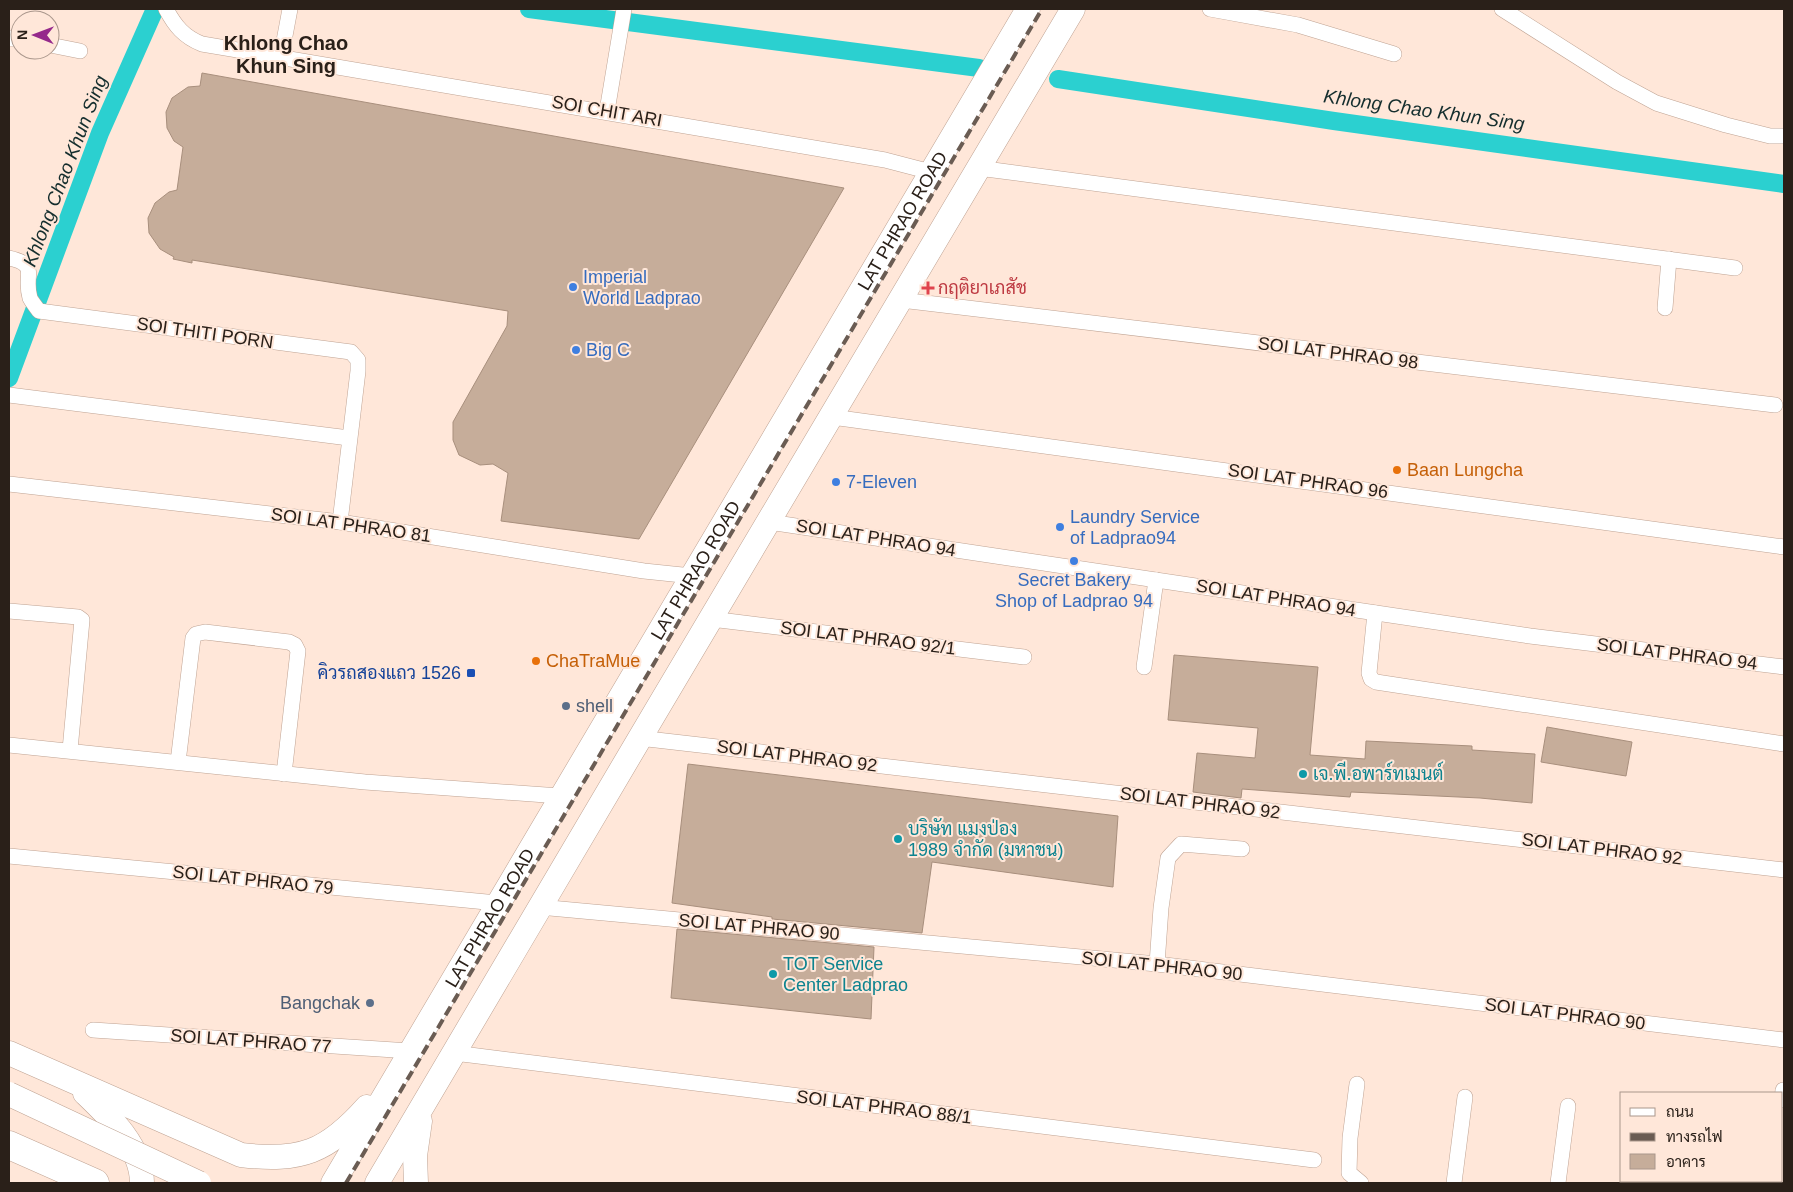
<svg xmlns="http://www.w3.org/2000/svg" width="1793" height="1192" font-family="Arial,Sarabun,sans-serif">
<rect width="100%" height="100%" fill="#ffe7d9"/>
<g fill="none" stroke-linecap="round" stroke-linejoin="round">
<g stroke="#2bd0d0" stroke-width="18">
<polyline points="529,9 979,68"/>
<polyline points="1058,79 1334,121 1784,184"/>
<polyline points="9,378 100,133 155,9"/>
</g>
</g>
<g fill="#c6ad9a" stroke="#a88f7d">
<polygon points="202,73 844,188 639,539 501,521 508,473 493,464 480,465 459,455 453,440 453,422 507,326 508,311 192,260 192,263 173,259 174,257 160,249 149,233 148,218 155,203 169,192 177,190 183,147 174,141 167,128 166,112 172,98 188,87 200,86"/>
<polygon points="1174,655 1318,667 1310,755 1365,759 1366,741 1472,746 1472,750 1535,754 1532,803 1480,798 1351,792 1350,797 1242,789 1241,798 1193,792 1197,753 1255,758 1258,728 1168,720"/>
<polygon points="1547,727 1632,742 1626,776 1541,762"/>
<polygon points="688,764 1118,816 1113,887 932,862 922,933 772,919 772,917 672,903"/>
<polygon points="677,929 874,947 871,1019 671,998"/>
</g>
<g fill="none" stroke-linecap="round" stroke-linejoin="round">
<g stroke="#bfa393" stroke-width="16">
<g id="minor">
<path d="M 166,9 C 175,26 184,37 202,44 L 885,160 L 931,172"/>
<polyline points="1210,9 1298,25 1394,54"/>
<polyline points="1502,9 1617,82 1656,103 1726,125 1770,136 1784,136"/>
<polyline points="9,38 20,40"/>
<polyline points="50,45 80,51"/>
<polyline points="281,57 290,9"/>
<polyline points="607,111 624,9"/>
<polyline points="978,168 1735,268"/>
<path d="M 9,258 C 40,265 23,275 30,298 C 32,302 36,307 39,311 L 351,352 L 358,360 L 358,371 L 340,522"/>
<polyline points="901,300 1775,405"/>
<polyline points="1665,308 1669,259"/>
<polyline points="9,395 349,438"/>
<polyline points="832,417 1784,547"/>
<polyline points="9,484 340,522 644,571 692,576"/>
<polyline points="769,522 1530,636 1784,667"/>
<polyline points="9,611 78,617 82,620 70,750"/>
<polyline points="1375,613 1369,673 1371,679 1376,682 1784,744"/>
<polyline points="711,619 1024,657"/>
<polyline points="1144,667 1156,580"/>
<polyline points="639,738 1784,870"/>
<polyline points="9,745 365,782 560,796"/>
<polyline points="178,762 193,638 196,634 205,632 289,642 295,645 298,651 284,774"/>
<polyline points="9,856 497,903"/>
<polyline points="539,907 1157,964 1784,1040"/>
<polyline points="1157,964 1161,908 1168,858 1181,844 1242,849"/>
<polyline points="93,1030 410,1051"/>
<polyline points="454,1053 1314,1160"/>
<polyline points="1357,1084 1350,1138 1349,1173 1361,1183"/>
<polyline points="1782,1100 1783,1090"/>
<polyline points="1454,1183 1465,1097"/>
<polyline points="1558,1183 1568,1106"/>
<polyline points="1669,1183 1669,1181"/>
<polyline points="1772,1183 1772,1181"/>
</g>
</g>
<g stroke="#bfa393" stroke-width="25">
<g id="primary">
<path d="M 9,1053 L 241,1155 C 301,1162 327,1152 367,1107"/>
<path d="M 85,1093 C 109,1116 142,1147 142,1183"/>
<path id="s1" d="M 333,1183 L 1028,9"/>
<path d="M 377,1183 C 608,791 840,400 1073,9"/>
<polyline points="416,1183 415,1156 420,1121"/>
</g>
</g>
<g stroke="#bfa393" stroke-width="29">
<polyline id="motorway" points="9,1145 95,1183"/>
</g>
<use href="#minor" stroke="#fff" stroke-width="15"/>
<use href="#primary" stroke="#fff" stroke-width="24"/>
<use href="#motorway" stroke="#fff" stroke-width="28"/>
<polyline stroke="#6a5c53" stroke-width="4" stroke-dasharray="10 5" stroke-linecap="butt" points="346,1183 1042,9"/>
<g stroke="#bfa393" stroke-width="25" stroke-linecap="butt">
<polyline id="primary-bridge" points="9,1094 199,1183"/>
</g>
<use href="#primary-bridge" stroke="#fff" stroke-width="24"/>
</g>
<g fill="#3f7fe0" stroke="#ffe7d9" stroke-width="2">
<circle cx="573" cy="287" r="5"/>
<circle cx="576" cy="350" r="5"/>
<circle cx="836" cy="482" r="5"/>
<circle cx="1060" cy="527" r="5"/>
<circle cx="1074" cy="561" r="5"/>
</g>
<path fill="#e0444e" stroke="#ffe7d9" stroke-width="2" d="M925.5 280.5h5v5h5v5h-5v5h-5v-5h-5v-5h5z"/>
<g fill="#e8710a" stroke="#ffe7d9" stroke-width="2">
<circle cx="1397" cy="470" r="5"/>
<circle cx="536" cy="661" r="5"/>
</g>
<rect fill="#1a4fb4" stroke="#ffe7d9" stroke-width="2" x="466" y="668" width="10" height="10" rx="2.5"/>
<g fill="#5c6f8a" stroke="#ffe7d9" stroke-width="2">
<circle cx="566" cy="706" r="5"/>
<circle cx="370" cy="1003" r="5"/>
</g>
<g fill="#0f9aa8" stroke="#ffe7d9" stroke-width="2">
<circle cx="1303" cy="774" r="5"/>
<circle cx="898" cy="839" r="5"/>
<circle cx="773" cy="974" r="5"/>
</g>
<g text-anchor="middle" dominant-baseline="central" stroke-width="4" stroke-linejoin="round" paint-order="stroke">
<g font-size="18" fill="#2a2019" stroke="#ffe7d9">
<text transform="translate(607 111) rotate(10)">SOI CHIT ARI</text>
<text stroke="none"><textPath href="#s1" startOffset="1118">LAT PHRAO ROAD</textPath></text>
<text transform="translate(205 333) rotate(8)">SOI THITI PORN</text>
<text transform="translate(1338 353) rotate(7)">SOI LAT PHRAO 98</text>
<text transform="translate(1308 481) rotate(8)">SOI LAT PHRAO 96</text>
<text transform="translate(351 525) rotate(8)">SOI LAT PHRAO 81</text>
<text transform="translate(876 538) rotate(9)">SOI LAT PHRAO 94</text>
<text stroke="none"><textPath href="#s1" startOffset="712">LAT PHRAO ROAD</textPath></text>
<text transform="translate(1276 598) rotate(9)">SOI LAT PHRAO 94</text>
<text transform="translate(868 638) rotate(7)">SOI LAT PHRAO 92/1</text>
<text transform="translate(1677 654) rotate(7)">SOI LAT PHRAO 94</text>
<text transform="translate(797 756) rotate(7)">SOI LAT PHRAO 92</text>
<text transform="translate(1200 803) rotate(7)">SOI LAT PHRAO 92</text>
<text transform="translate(1602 849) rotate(7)">SOI LAT PHRAO 92</text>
<text transform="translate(253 880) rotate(6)">SOI LAT PHRAO 79</text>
<text stroke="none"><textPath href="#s1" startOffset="308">LAT PHRAO ROAD</textPath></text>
<text transform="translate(759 927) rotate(5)">SOI LAT PHRAO 90</text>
<text transform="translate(1162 966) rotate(6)">SOI LAT PHRAO 90</text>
<text transform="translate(1565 1014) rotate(7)">SOI LAT PHRAO 90</text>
<text transform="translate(251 1041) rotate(4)">SOI LAT PHRAO 77</text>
<text transform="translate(884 1107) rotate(7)">SOI LAT PHRAO 88/1</text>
</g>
<g font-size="18" fill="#366cbe" stroke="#ffe7d9" text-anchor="start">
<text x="583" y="277">Imperial<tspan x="583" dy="21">World Ladprao</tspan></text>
<text x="586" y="350">Big C</text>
<text x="846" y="482">7-Eleven</text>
<text x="1070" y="517">Laundry Service<tspan x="1070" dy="21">of Ladprao94</tspan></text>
<text x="1074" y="580" text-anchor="middle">Secret Bakery<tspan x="1074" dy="21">Shop of Ladprao 94</tspan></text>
</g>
<g font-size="18" fill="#be3a42" stroke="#ffe7d9" text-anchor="start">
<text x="938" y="288">กฤติยาเภสัช</text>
</g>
<g font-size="18" fill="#c56008" stroke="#ffe7d9" text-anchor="start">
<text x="1407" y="470">Baan Lungcha</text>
<text x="546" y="661">ChaTraMue</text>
</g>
<g font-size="18" fill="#164399" stroke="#ffe7d9" text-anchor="end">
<text x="461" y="673">คิวรถสองแถว 1526</text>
</g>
<g font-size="18" fill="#4e5e75" stroke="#ffe7d9" text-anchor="start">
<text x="576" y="706">shell</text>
<text x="360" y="1003" text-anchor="end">Bangchak</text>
</g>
<g font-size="18" fill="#0d838f" stroke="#ffe7d9" text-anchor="start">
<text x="1313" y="774">เจ.พี.อพาร์ทเมนต์</text>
<text x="908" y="829">บริษัท แมงป่อง<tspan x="908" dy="21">1989 จำกัด (มหาชน)</tspan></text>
<text x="783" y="964">TOT Service<tspan x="783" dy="21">Center Ladprao</tspan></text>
</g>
<g font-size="19" font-style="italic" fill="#152e2e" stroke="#ffe7d9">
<text transform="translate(1424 110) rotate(8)">Khlong Chao Khun Sing</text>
<text transform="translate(65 171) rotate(-69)">Khlong Chao Khun Sing</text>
</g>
<g font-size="20" font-weight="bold" fill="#2a2019" stroke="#ffe7d9">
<text x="286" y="43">Khlong Chao<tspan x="286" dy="23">Khun Sing</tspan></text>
</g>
</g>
<rect width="1793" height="1192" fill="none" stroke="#2a2019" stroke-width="20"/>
<rect x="1620" y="1092" width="162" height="90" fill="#ffe7d9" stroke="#aa978c"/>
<rect x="1630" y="1108" width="25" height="8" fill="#ffffff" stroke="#aa978c"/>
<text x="1666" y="1117" font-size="15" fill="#2a2019">ถนน</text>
<rect x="1630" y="1133" width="25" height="8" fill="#6a5c53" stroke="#aa978c"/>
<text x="1666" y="1142" font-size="15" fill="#2a2019">ทางรถไฟ</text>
<rect x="1630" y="1154" width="25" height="15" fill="#c6ad9a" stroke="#aa978c"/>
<text x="1666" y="1167" font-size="15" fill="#2a2019">อาคาร</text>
<g transform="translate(35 35) rotate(271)"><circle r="24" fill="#ffe7d9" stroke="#aa978c"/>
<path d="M0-4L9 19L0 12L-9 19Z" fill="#95298b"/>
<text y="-8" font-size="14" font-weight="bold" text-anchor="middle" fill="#2a2019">N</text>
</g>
</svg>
